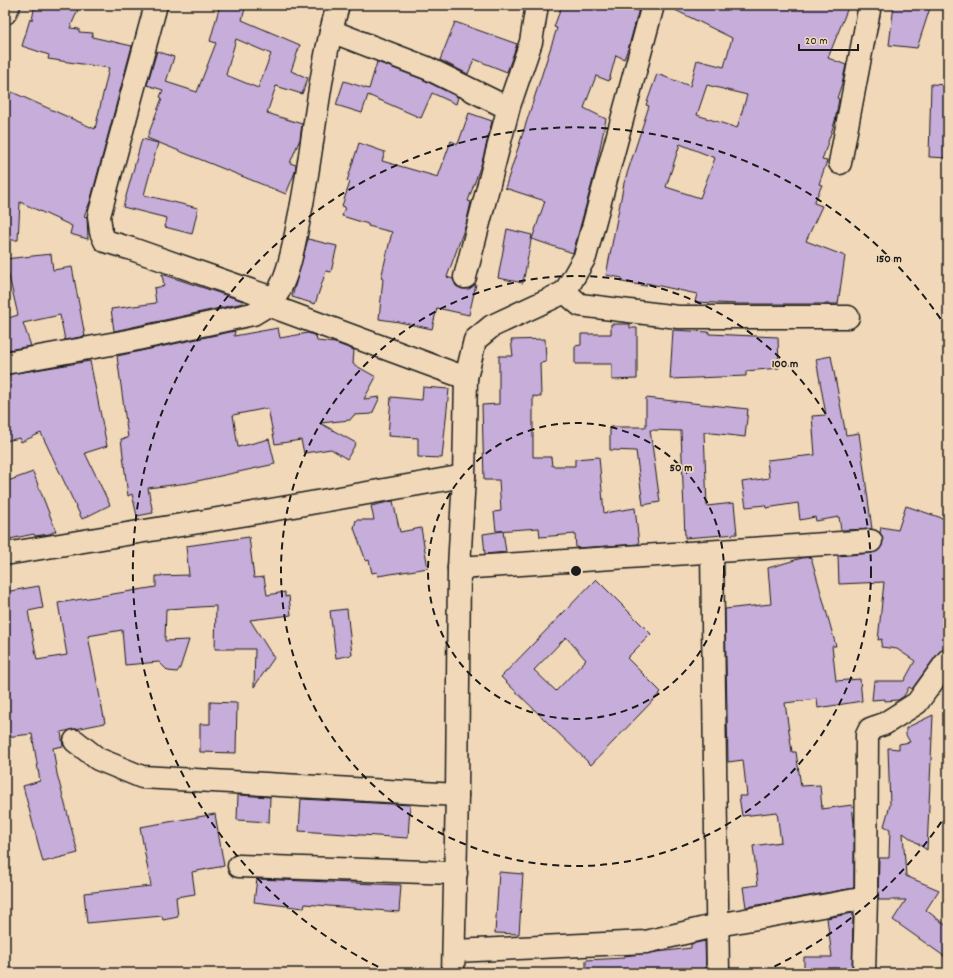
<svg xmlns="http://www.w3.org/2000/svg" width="953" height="978" font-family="Dekko,sans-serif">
<rect width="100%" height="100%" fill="#f0d8b8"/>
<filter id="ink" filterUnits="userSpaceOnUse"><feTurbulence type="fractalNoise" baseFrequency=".025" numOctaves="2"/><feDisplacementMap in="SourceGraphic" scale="8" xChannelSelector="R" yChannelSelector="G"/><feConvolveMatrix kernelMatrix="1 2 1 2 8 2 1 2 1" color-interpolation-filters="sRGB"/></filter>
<g filter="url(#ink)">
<g fill="#c7adda" stroke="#1c1c1c" fill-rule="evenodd">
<polygon points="35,5 80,5 70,28 79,29 79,32 93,33 92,37 132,46 90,202 84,216 87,217 88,239 70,234 72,226 20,202 18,240 5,240 5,89 95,129 109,68 48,59 49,55 22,46 30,19 32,20"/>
<path d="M 220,5 L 246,5 L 242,20 L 300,45 L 291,71 L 308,78 L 302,94 L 276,86 L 267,113 L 302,124 L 300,139 L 290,163 L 296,165 L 295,172 L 286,194 L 147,138 L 162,98 L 160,97 L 163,90 L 147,85 L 157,51 L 174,57 L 166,82 L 197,92 L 216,43 L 210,41 ZM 236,39 L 271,54 L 258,88 L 226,75 Z"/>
<polygon points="562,5 640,5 629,46 624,59 616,55 609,81 596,76 584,108 606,119 595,172 573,253 532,239 545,201 505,188 557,28 554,27"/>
<path d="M 665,5 L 849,5 L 828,58 L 846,65 L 842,83 L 837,98 L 839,99 L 835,121 L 822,160 L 827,161 L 819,184 L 822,185 L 814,203 L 822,206 L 806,241 L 845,256 L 838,304 L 737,304 L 695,302 L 697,294 L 646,283 L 646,286 L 622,282 L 622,278 L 606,275 L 624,183 L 649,106 L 646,105 L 657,74 L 690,86 L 697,60 L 724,67 L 732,38 ZM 707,85 L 747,95 L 737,128 L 697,115 ZM 680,144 L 715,158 L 700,198 L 666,187 Z"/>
<polygon points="894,5 931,5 917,48 889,45"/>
<polygon points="455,22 517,44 507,72 474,59 468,74 440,60"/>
<polygon points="377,62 422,79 458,97 456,104 432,93 421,118 368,95 362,113 336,105 344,81 369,89"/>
<polygon points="931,84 948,85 948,158 929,157"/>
<polygon points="469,113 492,121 482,162 468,201 471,202 466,224 447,277 453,279 456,286 462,289 469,289 476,284 469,315 437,308 432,329 399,322 379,319 383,279 381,278 392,232 368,226 368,224 342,216 345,207 342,206 350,182 347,181 359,143 385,152 382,161 438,177 451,141 458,144"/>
<polygon points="142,139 158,143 144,195 198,208 192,234 165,227 167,218 123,207"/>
<polygon points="507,229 532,235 523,283 498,278"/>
<polygon points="308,239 337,246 331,272 326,271 315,304 292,297"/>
<polygon points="51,254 53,270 72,267 85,336 65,340 60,315 23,323 31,346 7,350 5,319 18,315 5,259"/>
<polygon points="162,274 243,301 243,303 114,331 111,309 156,303 154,288 164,286"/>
<polygon points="611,324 630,324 630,328 637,328 637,379 612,380 612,364 575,364 575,346 581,345 581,334 611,334"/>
<polygon points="278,328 280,338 308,333 316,336 317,341 335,343 354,350 353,364 376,377 364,399 380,397 372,414 354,415 350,420 320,423 356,443 347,459 331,449 304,453 301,440 275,444 268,408 233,415 238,447 269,439 275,464 188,483 148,488 153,513 137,516 132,494 128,496 121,439 128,438 117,356 235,331 234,336"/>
<polygon points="673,330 709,332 709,334 778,337 779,368 746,371 746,376 670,379"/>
<polygon points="545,339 546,362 540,363 541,397 533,396 533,457 551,457 552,466 575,466 575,459 599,457 604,513 635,508 639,544 576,548 575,534 540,537 539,528 496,531 494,512 501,511 499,480 484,480 482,405 499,404 499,356 513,356 511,340"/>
<polygon points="831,356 846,435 859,433 872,529 841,530 839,517 816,521 815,517 800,520 798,503 766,508 765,505 746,507 742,482 769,478 767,460 815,455 812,416 826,415 816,359"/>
<polygon points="90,361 107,446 85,453 110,505 82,519 41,433 21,442 20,438 5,441 5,375"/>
<polygon points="423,387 449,389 442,458 418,457 418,438 388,436 391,397 422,400"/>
<polygon points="646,398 748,409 745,437 704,432 707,506 734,503 737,534 685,538 681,431 650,430 660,502 643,505 636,451 610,450 610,427 646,427"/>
<polygon points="33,472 56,531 49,534 35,536 34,534 5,540 5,482"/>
<polygon points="393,501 400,532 421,528 428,568 378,576 377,572 372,573 369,560 366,561 354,528 356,520 374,520 371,506"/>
<polygon points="906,506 948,520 948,648 943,649 938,653 912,689 909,687 904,696 898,700 885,701 885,699 872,700 874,681 904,681 915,661 897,649 881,647 882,639 878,640 884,582 839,584 838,556 872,553 878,551 882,546 883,541 880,533 881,527 898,530"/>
<polygon points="503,531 506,552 485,554 483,534"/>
<polygon points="249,537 254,578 264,577 267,595 285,592 285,597 289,596 291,615 250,620 274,658 254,687 255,649 215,649 216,606 166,609 165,641 189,640 180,668 177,672 168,671 159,662 125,665 122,630 88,636 105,723 61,732 63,746 53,748 57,774 78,853 43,862 23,786 40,781 32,734 5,737 5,592 39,586 43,608 28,611 37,660 67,655 58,603 156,587 156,576 189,575 186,546"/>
<polygon points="811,557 836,646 832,646 836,681 860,679 862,701 818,708 817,699 785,703 792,752 796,752 801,786 820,785 822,809 852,805 854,824 854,888 746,907 743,887 758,885 753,846 781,842 777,812 742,816 739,796 747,796 743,760 728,762 725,609 771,604 768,568 802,558"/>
<path d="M 596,579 L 651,634 L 627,658 L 661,692 L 591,765 L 501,677 ZM 566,637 L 586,660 L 556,691 L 534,670 Z"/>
<polygon points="347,609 352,655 336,658 330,611"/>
<polygon points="210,702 237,703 236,753 200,752 200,724 210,724"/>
<polygon points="933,715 927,850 903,833 906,876 939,890 926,910 948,927 948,959 893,920 906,900 878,900 879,858 889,858 890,829 884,826 890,805 888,748 899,749 899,744 910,742 906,735 906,728"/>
<polygon points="238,795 270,797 269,822 237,820"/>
<polygon points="301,799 410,805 408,838 299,831"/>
<polygon points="215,814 224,866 192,872 195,894 176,897 178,917 163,920 162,916 87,923 84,893 151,886 140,827"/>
<polygon points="499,872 523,874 519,934 495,933"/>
<polygon points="257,879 401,885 399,912 305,904 304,908 254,902"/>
<polygon points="853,913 852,973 804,973 804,957 832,957 827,918"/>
<polygon points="705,941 706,973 586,973 586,960 624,958 624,956 691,948 691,944"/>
</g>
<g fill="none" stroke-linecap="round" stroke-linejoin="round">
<g stroke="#1c1c1c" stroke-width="25">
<g id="minor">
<polyline points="156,5 99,216 101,232 105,241 132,249 275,299"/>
<polyline points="331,31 427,68 508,108"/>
<polyline points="840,163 870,5"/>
<polyline points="465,277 509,106 531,42 537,5"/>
<polyline points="565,292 580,305 678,317 848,317"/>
<path d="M 268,305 C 289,287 295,236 301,209 C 314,142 319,70 338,5"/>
<polyline points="5,363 128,341 253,314 268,305 466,378"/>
<polyline points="712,552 718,973"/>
<polyline points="5,554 248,514 464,476"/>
<polyline points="459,568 871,541"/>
<polyline points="75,741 98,759 142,777 457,795"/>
<polyline points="239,866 456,873"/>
<polyline points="454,951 646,942 718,925 866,898"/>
<polyline points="453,973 457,795 459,568 464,476 466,378 475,340 492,326 565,292 585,257 653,5"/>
<polyline points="864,973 866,898 867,735 870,729 884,724 917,703 948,660"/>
</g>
</g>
<g stroke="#1c1c1c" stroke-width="25">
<polyline id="major" points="5,13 9,5"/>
</g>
<use href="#minor" stroke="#f0d8b8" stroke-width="22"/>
<use href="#major" stroke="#f0d8b8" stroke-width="22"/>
</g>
</g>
<g fill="none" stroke="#1c1c1c" stroke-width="2" stroke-dasharray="7 5">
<circle cx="576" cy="571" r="148"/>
<circle cx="576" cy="571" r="295"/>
<path d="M948 812A443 443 0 0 1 763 972M389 972A443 443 0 1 1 948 330"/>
</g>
<circle cx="576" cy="571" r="6" fill="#1c1c1c" stroke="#f0d8b8" stroke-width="2"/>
<g font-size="12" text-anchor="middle" font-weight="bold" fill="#1c1c1c" stroke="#f0d8b8" stroke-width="3.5" stroke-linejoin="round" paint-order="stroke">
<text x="889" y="262">150 m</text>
<text x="785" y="367">100 m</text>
<text x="681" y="471">50 m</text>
</g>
<rect width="953" height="978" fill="none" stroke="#f0d8b8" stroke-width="20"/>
<rect x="10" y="10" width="933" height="958" fill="none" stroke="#1c1c1c" stroke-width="1.5" filter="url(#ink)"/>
<path d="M799 44v6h59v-6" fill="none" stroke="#1c1c1c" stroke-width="2"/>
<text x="805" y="44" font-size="12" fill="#1c1c1c" stroke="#f0d8b8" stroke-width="3" paint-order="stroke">20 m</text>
</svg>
